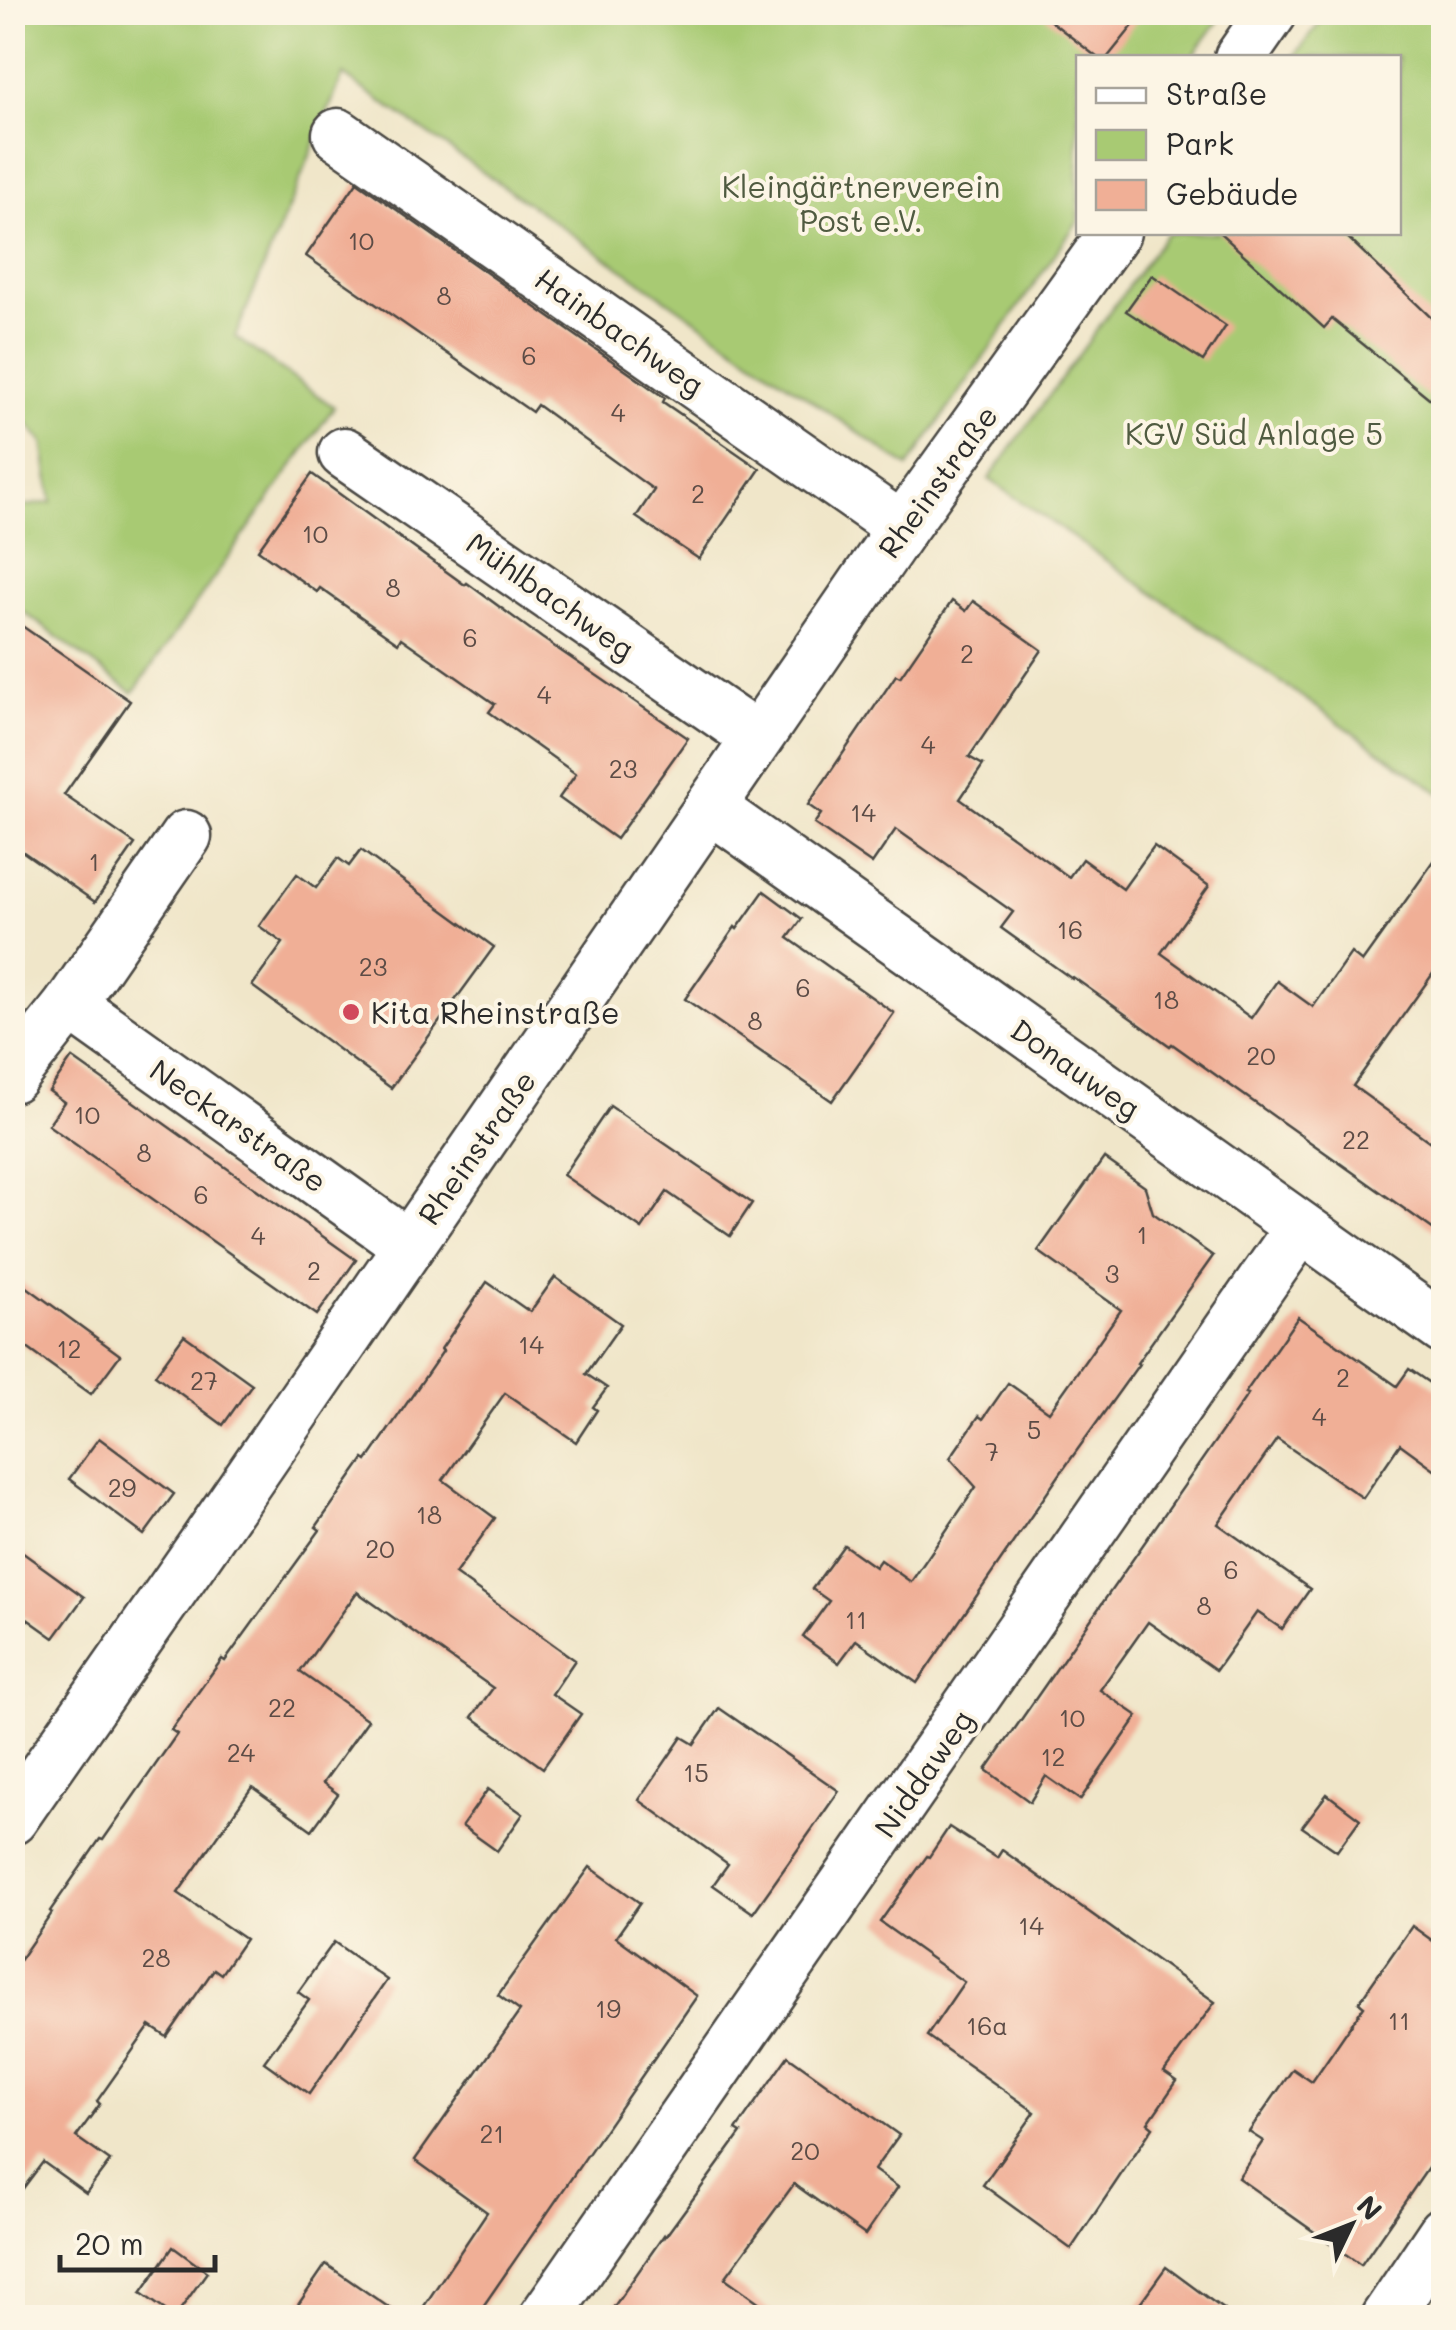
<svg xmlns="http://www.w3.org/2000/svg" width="1456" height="2330" font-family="Mali,sans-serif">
<rect width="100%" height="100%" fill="#fcf5e5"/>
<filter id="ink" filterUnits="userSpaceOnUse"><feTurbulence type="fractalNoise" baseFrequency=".01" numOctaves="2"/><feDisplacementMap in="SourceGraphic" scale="20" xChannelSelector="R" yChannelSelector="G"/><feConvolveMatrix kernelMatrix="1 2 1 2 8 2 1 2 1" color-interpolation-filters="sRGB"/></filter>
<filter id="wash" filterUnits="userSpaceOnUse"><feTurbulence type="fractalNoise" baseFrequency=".0048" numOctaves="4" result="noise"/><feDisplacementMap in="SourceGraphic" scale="40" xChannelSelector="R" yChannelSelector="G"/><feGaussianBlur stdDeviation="2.25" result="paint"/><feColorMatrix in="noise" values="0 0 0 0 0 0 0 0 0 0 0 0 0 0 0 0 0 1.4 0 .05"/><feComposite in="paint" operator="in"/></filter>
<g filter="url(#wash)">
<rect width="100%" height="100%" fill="#f0e6c9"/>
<g fill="#a8ca73" stroke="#6a7a4f" stroke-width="2.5">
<polygon points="13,13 1224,13 1192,57 1078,58 1078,221 908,467 343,75 235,337 334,407 133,693 13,604 13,508 52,502 43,442 13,407"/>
<polygon points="1327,13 1443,13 1443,795 989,479 1167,233 1398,232 1398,58 1294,57"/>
</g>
<g id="blocks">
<g fill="#f0af96">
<polygon points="1039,12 1144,12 1107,58 1098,58"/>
<polygon points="357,182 665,398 663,402 760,469 699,559 636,517 654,490 537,405 532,412 306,256"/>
<polygon points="1219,232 1342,232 1444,330 1444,410 1332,319 1324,328"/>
<polygon points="1152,275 1226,326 1203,361 1126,311"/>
<polygon points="312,474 465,585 467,583 542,638 688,738 616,839 559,798 576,774 489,712 495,704 401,638 398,643 320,588 317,592 258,550"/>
<polygon points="952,601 966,611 973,601 1042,650 969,757 983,765 960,799 1069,877 1082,859 1123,889 1154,846 1209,886 1161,953 1251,1018 1277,981 1313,1007 1351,953 1362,962 1444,847 1444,958 1353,1086 1444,1152 1444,1237 1172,1044 1170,1046 1073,977 1072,979 1001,928 1013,912 896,829 872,864 814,824 821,814 808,805 896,675 900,677"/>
<polygon points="12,619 130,701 64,795 135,844 95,902 12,844"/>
<polygon points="361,850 494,947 391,1088 252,986 283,943 259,926 297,874 316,888 338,858 349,866"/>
<polygon points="764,891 802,919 788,938 894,1013 832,1101 685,999 735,927 737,929"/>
<polygon points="72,1058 356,1260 317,1315 48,1125 64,1102 49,1091"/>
<polygon points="610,1106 752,1203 730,1236 667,1192 642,1229 563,1175"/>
<polygon points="1104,1158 1145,1187 1153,1213 1213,1256 1137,1363 1139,1364 1060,1474 917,1683 856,1640 839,1663 803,1637 829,1601 812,1589 844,1545 875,1567 880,1560 911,1582 976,1487 950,1458 979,1416 983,1419 1008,1383 1049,1412 1121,1310 1038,1251"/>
<polygon points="12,1276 120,1355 91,1394 12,1337"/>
<polygon points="555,1277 621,1324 586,1374 607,1388 593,1407 597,1410 576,1442 505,1393 443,1480 495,1518 455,1574 575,1660 552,1694 581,1714 543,1768 472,1717 493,1688 357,1592 300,1672 368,1720 323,1783 338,1794 312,1830 252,1787 178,1893 245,1939 221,1974 214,1969 167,2037 150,2026 97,2101 100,2104 76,2137 110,2161 86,2193 43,2162 12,2203 12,1971 52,1913 50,1911 100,1839 103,1840 177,1734 171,1730 222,1659 225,1661 320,1530 316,1527 364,1459 367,1461 443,1351 441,1349 487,1282 530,1312"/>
<polygon points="1298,1317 1397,1386 1409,1369 1444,1393 1444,1476 1400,1444 1363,1498 1277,1439 1218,1524 1310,1589 1282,1629 1257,1612 1216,1670 1148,1622 1100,1690 1138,1716 1080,1800 1046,1776 1030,1802 986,1770 1248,1394 1245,1393"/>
<polygon points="184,1335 252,1384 223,1425 155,1375"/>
<polygon points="99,1438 174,1494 144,1535 69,1479"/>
<polygon points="12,1545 84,1597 54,1638 12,1608"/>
<polygon points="719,1708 839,1791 753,1913 713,1885 728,1864 639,1800 682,1737 694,1744"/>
<polygon points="488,1789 523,1814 497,1851 462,1826"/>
<polygon points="1327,1794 1360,1819 1337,1851 1302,1827"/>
<polygon points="949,1827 997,1858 1002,1850 1215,2002 1164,2072 1177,2081 1148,2123 1153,2127 1071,2249 983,2185 1035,2112 927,2036 964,1982 880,1922 927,1856 929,1857"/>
<polygon points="590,1867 640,1903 616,1937 697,1996 475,2318 416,2318 487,2212 415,2160 520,2011 498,1995"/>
<polygon points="1412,1926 1444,1949 1444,2145 1361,2265 1238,2178 1263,2141 1249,2132 1293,2069 1312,2082 1364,2006 1359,2002"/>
<polygon points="334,1942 387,1980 309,2094 264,2062 309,2000 298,1992"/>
<polygon points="788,2056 899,2135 874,2170 898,2187 865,2235 794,2184 725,2278 781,2318 606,2318 664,2235 665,2237 741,2133 736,2130"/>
<polygon points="173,2247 207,2272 175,2317 141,2293"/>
<polygon points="326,2264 404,2318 289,2318"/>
<polygon points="1166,2267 1235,2318 1129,2318"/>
</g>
</g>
</g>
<g filter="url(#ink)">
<use href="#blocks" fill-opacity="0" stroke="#494743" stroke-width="2.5"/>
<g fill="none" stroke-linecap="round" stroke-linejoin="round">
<g stroke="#494743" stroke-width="55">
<g id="minor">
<polyline points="1240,58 1272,12"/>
<polyline points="338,134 902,528"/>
<polyline points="344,453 757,738"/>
<polyline points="710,807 1444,1329"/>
<polyline points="70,1004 186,836"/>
<polyline points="12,1077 70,1004 408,1245"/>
<polyline points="12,1819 204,1544 902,528 1115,232"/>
<polyline points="544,2318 1300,1228"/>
<polyline points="1386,2318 1444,2232"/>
</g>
</g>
<use href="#minor" stroke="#fff" stroke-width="50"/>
</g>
</g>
<circle fill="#d1495b" stroke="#fcf5e5" stroke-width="4" cx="351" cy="1012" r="10"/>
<g text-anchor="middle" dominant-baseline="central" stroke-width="8" stroke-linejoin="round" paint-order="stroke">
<g font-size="25" fill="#5c4c46">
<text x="361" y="240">10</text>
<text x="444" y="295">8</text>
<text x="529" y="355">6</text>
<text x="618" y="412">4</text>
<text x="698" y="493">2</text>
<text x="315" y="533">10</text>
<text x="393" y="587">8</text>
<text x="470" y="637">6</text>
<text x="967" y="653">2</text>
<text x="544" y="694">4</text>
<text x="928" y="744">4</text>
<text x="623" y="768">23</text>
<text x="863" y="812">14</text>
<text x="94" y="861">1</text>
<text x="1070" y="929">16</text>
<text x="373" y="966">23</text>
<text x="803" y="987">6</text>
<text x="1166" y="999">18</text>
<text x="755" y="1020">8</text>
<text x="1261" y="1055">20</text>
<text x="87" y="1114">10</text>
<text x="1356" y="1139">22</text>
<text x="144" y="1152">8</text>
<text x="201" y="1194">6</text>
<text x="1142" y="1234">1</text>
<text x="258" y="1235">4</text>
<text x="314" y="1270">2</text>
<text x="1112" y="1273">3</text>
<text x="531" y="1344">14</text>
<text x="69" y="1348">12</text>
<text x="1343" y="1377">2</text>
<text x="204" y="1380">27</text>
<text x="1319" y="1416">4</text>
<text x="1034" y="1429">5</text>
<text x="992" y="1451">7</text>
<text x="122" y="1487">29</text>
<text x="429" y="1514">18</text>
<text x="380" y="1548">20</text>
<text x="1231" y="1569">6</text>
<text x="1204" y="1605">8</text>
<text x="856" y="1619">11</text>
<text x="282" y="1707">22</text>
<text x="1072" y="1717">10</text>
<text x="241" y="1752">24</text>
<text x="1053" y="1756">12</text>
<text x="696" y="1772">15</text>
<text x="1031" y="1925">14</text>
<text x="156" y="1957">28</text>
<text x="608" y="2008">19</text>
<text x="1399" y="2020">11</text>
<text x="987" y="2025">16a</text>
<text x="492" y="2133">21</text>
<text x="805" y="2150">20</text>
</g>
<g font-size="30" fill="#505b41" stroke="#fcf5e5">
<text x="861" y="186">Kleingärtnerverein<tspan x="861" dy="34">Post e.V.</tspan></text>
<text x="1254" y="433">KGV Süd Anlage 5</text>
</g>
<g font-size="30" fill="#2b2b2b" stroke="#fcf5e5">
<text transform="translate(620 331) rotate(35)">Hainbachweg</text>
<text transform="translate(937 481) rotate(-54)">Rheinstraße</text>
<text transform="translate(551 595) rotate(35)">Mühlbachweg</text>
<text transform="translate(1076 1068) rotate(35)">Donauweg</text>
<text transform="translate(239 1125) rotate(35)">Neckarstraße</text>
<text transform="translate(476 1147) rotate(-55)">Rheinstraße</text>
<text transform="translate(923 1773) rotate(-55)">Niddaweg</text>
</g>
<g font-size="30" fill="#2b2b2b" stroke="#fcf5e5" text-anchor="start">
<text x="371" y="1012">Kita Rheinstraße</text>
</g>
</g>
<rect width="1456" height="2330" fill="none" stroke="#fcf5e5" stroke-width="50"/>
<rect x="1076" y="55" width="325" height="180" fill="#fcf5e5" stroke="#a8a49b" stroke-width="2.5"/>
<rect x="1096" y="88" width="50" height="15" fill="#ffffff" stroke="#a8a49b" stroke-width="2.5"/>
<text x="1166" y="105" font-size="30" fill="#2b2b2b">Straße</text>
<rect x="1096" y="130" width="50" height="30" fill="#a8ca73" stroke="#a8a49b" stroke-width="2.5"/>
<text x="1166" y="155" font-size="30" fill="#2b2b2b">Park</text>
<rect x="1096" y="180" width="50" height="30" fill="#f0af96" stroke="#a8a49b" stroke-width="2.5"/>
<text x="1166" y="205" font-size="30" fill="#2b2b2b">Gebäude</text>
<g transform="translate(1351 2225) rotate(47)" stroke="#fcf5e5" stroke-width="8" paint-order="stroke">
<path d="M0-8L18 38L0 25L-18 38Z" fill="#2b2b2b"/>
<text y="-15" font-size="28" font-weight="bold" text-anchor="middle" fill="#2b2b2b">N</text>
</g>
<path d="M60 2255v15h155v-15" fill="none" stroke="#2b2b2b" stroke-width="5"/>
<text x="75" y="2255" font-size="30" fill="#2b2b2b" stroke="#fcf5e5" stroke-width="8" paint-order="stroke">20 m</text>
</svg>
